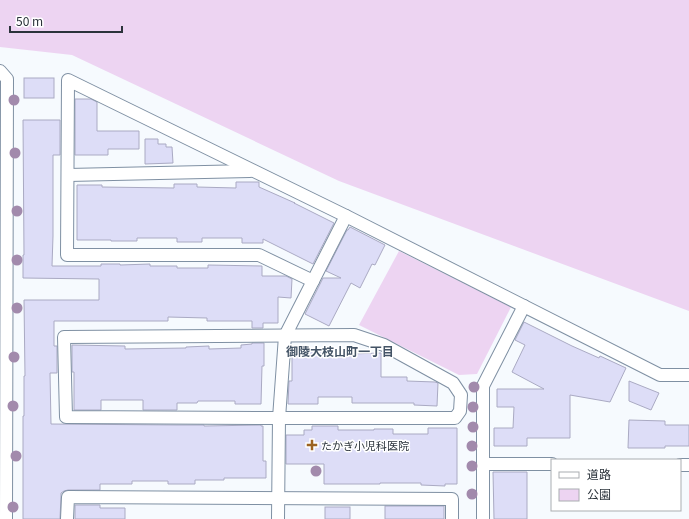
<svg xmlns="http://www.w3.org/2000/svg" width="689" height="519" font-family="Georgia,'Noto Sans JP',serif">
<rect width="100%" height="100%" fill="#f6fafe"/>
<g fill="#edd4f2">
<polygon points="0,0 689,0 689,311 339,181 72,55 0,47"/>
<polygon points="399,251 511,307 477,374 459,375 359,325"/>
</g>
<g fill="#ddddf7" stroke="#aaaac3">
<rect x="24" y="78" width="30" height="20"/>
<polygon points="75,99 91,99 97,102 97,131 139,131 139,149 108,149 108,155 75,155"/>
<polygon points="23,120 60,120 60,155 53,155 53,236 52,266 101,266 101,264 120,264 120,265 150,264 150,266 177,266 177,268 208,268 208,265 262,266 262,276 286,276 292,279 291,298 278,297 278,323 263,323 263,328 252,328 252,321 207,321 207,318 168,317 168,321 54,321 54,346 57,346 57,373 50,373 51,424 177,425 204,425 204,426 261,425 261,426 263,426 263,461 266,461 266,478 224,478 224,480 195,480 195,484 168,484 168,481 132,481 132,484 100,484 100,490 68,490 64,491 61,493 61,496 60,519 23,519 23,416 24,416 24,376 25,376 24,300 99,300 99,279 23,278 23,255 24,255"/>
<polygon points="145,139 158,139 158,144 166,144 166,147 172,147 173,163 145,164"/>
<polygon points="236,182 259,182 259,187 295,203 294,203 334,223 313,264 263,239 263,243 242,243 242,238 202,238 202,242 177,242 177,238 137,238 137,241 111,241 111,240 77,240 77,185 102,185 102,187 174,188 174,184 197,184 197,187 236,188"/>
<polygon points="350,227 385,245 375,265 372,264 360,288 351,283 329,326 305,314 323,278 341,278 326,271 347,230 348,230"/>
<polygon points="524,322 572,346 599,358 600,356 626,368 610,402 570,395 570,438 527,438 527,446 494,446 494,428 513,428 514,407 497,407 497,389 544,389 512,372 525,345 515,340"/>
<polygon points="252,343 264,343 264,366 262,366 261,404 235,404 235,401 198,401 197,403 177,403 177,410 143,410 143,400 101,400 101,410 74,410 74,372 72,372 72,345 125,346 125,349 186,348 186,347 209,346 209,349 241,348 241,345 252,344"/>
<polygon points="349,351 349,354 381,353 381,377 407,377 407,381 435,382 438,383 437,406 414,405 414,403 352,403 352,397 318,397 318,404 288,404 289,381 292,381 292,352"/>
<polygon points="629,381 659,393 651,410 629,401"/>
<polygon points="629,420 665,421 665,425 689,425 689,446 665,446 665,448 628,448"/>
<polygon points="312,426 338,426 338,430 374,430 374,429 393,429 393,434 428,434 428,428 457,428 457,484 445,484 445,486 421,485 421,483 380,483 380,484 324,484 324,464 286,464 286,435 304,435 304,430 312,430"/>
<polygon points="493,472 527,472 527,519 494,519"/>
<polygon points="75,505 100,505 100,508 125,508 125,519 75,519"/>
<rect x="385" y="506" width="59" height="13"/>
<rect x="325" y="507" width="25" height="12"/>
</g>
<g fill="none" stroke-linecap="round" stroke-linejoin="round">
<g stroke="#7f90a3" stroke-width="14">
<g id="minor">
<polyline points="0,71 7,79 6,519"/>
<polyline points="68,175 250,171"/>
<polyline points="313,281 259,255 67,255 68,80 346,216 660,375 689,375"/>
<polygon points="354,335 384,345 453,383 461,395 460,411 455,418 279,418 66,417 64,337"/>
<polyline points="483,464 552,464"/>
<polyline points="680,465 689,465"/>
<polyline points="67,519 68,497 452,499 452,519"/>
<polyline points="278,519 279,418 285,336 346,216"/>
<polyline points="483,519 483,386 524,306"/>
</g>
</g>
<use href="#minor" stroke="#fff" stroke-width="12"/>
</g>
<g fill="#a28aac">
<circle cx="14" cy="100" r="5.5"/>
<circle cx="15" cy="153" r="5.5"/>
<circle cx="17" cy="211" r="5.5"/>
<circle cx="17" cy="260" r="5.5"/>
<circle cx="17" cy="308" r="5.5"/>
<circle cx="14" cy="357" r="5.5"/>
<circle cx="474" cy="387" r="5.5"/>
<circle cx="13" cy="406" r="5.5"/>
<circle cx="473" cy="407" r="5.5"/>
<circle cx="473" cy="427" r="5.5"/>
<circle cx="472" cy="446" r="5.5"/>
<circle cx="16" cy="456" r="5.5"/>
<circle cx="472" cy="466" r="5.5"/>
<circle cx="316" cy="471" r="5.5"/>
<circle cx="472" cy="494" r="5.5"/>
<circle cx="13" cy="507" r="5.5"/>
</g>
<path fill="#9c6321" stroke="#fff" stroke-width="1.5" d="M310 439h4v4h4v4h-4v4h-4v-4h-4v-4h4z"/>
<g text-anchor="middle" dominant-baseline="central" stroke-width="3" stroke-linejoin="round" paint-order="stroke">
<g font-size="11" fill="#2b333b" stroke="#fff" text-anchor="start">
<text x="321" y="445">たかぎ小児科医院</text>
</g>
<g font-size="12" font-weight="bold" fill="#445466" stroke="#fff">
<text x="340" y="350">御陵大枝山町一丁目</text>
</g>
</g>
<rect x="551" y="459" width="130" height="52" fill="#ffffff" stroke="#aaadb1"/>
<rect x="559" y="472" width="20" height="6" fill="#ffffff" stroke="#aaadb1"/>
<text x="587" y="479" font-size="12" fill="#2b333b">道路</text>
<rect x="559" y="489" width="20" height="12" fill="#edd4f2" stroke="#aaadb1"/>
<text x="587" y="499" font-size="12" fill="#2b333b">公園</text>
<path d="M10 26v6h112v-6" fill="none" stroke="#2b333b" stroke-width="2"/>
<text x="16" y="26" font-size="12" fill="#2b333b" stroke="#ffffff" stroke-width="3" paint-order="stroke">50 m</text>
</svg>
